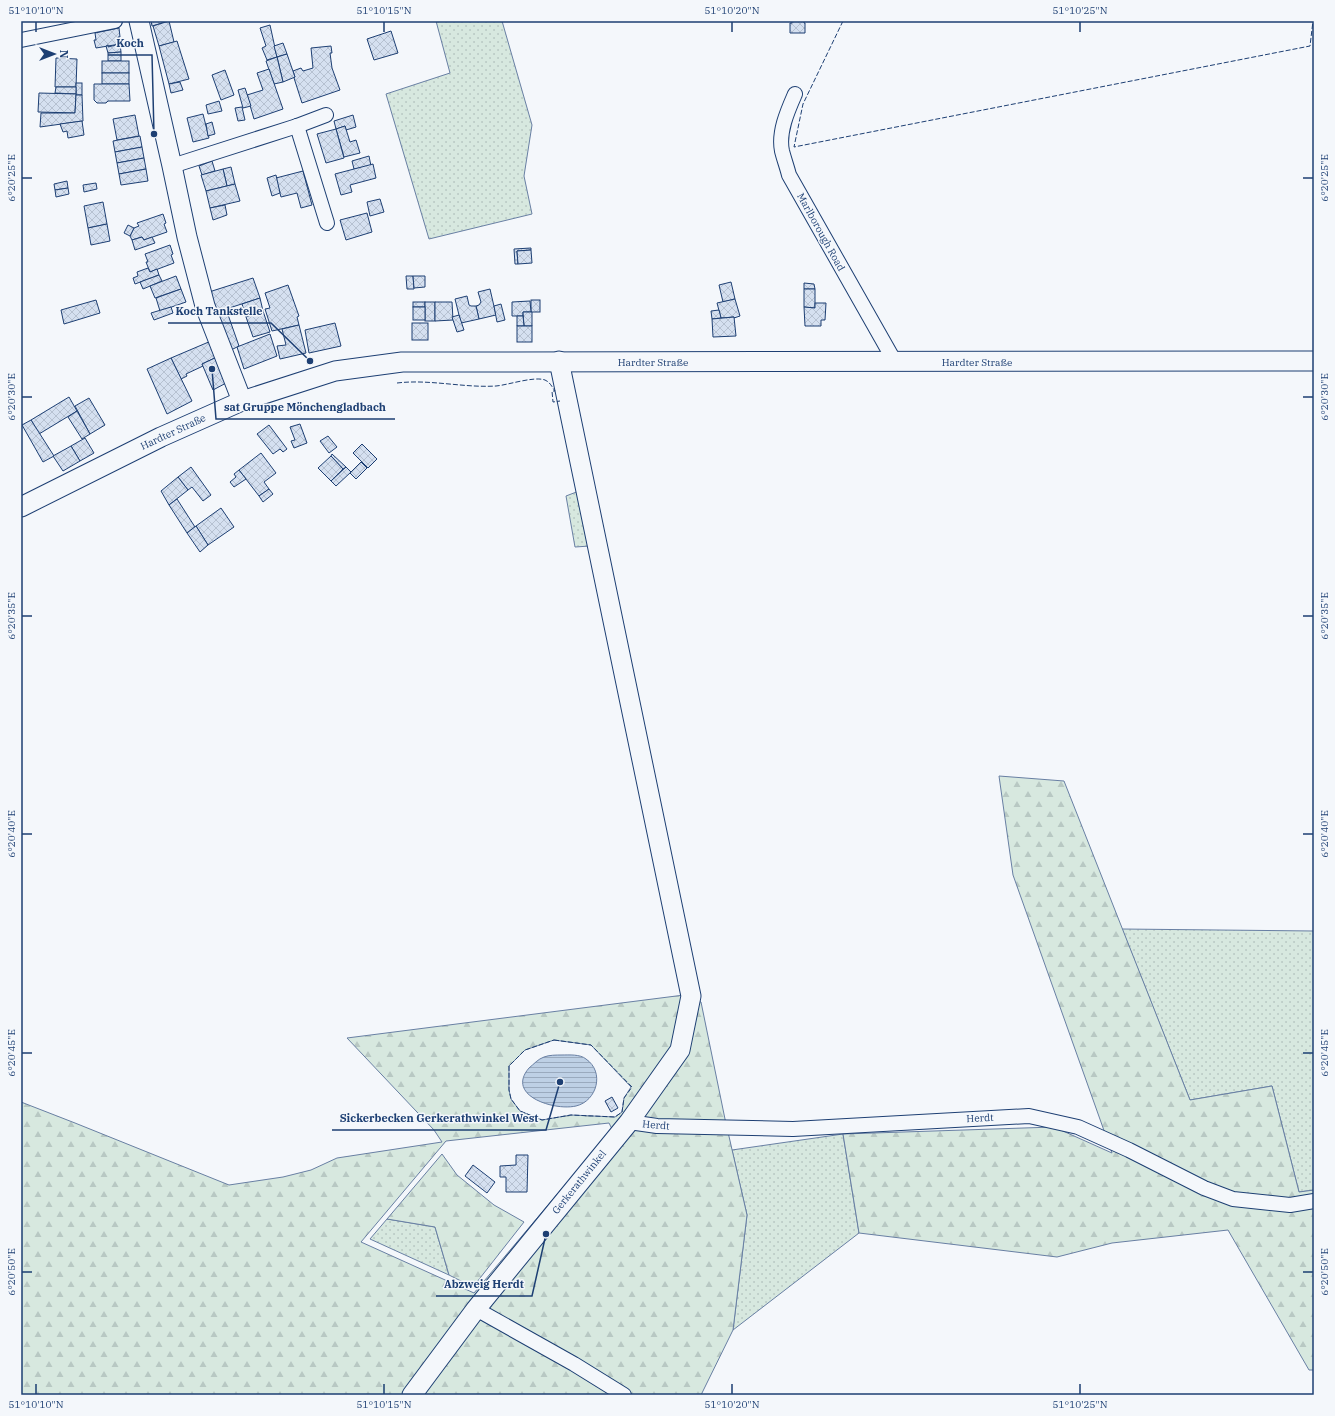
<svg xmlns="http://www.w3.org/2000/svg" width="1335" height="1416" font-family="'IBM Plex Serif',serif">
<defs>
<pattern id="grass-dots" width="8" height="8" patternUnits="userSpaceOnUse"><rect width="8" height="8" fill="#d7e8df"/><path d="M2 2h.1M6 6h.1" fill="none" stroke="#b8c8c3" stroke-width="1.8" stroke-linecap="round"/></pattern>
<pattern id="forest-firs" width="22" height="20" patternUnits="userSpaceOnUse"><rect width="22" height="20" fill="#d7e8df"/><path d="M5 1l3.5 6h-7zM16 11l3.5 6h-7z" fill="#b8c8c3"/></pattern>
<pattern id="water-rules" width="6" height="5" patternUnits="userSpaceOnUse"><rect width="6" height="5" fill="#bed0e5"/><path d="M0 2.5h6" fill="none" stroke="#9aaabe"/></pattern>
<pattern id="building-cross-hatch" width="8" height="8" patternUnits="userSpaceOnUse"><rect width="8" height="8" fill="#d5e0f0"/><path d="M0 0l8 8M0 8l8-8" fill="none" stroke="#b6c1d1"/></pattern>
</defs>
<rect width="100%" height="100%" fill="#f4f7fb"/>
<g fill="url(#grass-dots)" stroke="#687fa3">
<polygon points="436,21 502,21 532,125 524,176 532,214 429,239 386,94 450,73"/>
<polygon points="579,491 590,546 575,547 566,496"/>
<polygon points="1122,929 1314,931 1314,1190 1299,1192 1272,1086 1190,1100"/>
<polygon points="843,1134 859,1233 733,1330 747,1215 732,1150"/>
<polygon points="387,1219 435,1227 449,1275 370,1239"/>
</g>
<g fill="url(#forest-firs)" stroke="#687fa3" fill-rule="evenodd">
<polygon points="999,776 1064,781 1190,1100 1272,1086 1299,1192 1314,1190 1314,1370 1309,1370 1228,1230 1112,1243 1057,1257 859,1233 843,1134 1054,1127 1112,1153 1013,875"/>
<path d="M 684,995 L 701,1002 L 725,1119 L 747,1215 L 733,1330 L 701,1395 L 21,1395 L 21,1102 L 75,1123 L 229,1185 L 283,1177 L 311,1170 L 337,1158 L 442,1142 L 434,1130 L 347,1038 ZM 554,1040 L 591,1045 L 631,1087 L 624,1098 L 622,1112 L 615,1117 L 571,1115 L 542,1120 L 520,1111 L 511,1099 L 509,1090 L 509,1066 L 525,1050 ZM 609,1123 L 612,1129 L 474,1293 L 361,1242 L 446,1141 Z"/>
<polygon points="442,1154 457,1175 494,1205 524,1222 473,1287 449,1275 435,1227 387,1219"/>
</g>
<path fill="url(#water-rules)" stroke="#687fa3" d="M 562,1055 C 569,1055 580,1054 586,1059 C 605,1072 597,1101 576,1106 C 555,1111 505,1096 529,1068 C 534,1064 538,1059 544,1057 C 549,1055 556,1055 562,1055 Z"/>
<g fill="url(#building-cross-hatch)" stroke="#1d3f73">
<polygon points="151,21 169,21 152,26"/>
<polygon points="169,21 174,42 159,46 153,26"/>
<polygon points="792,21 804,21 804,23 805,23 805,33 790,33 790,23 792,23"/>
<polygon points="270,25 277,57 267,60 262,48 266,46 260,28"/>
<polygon points="119,28 120,37 118,37 120,44 96,48 94,40 96,40 95,33"/>
<polygon points="391,31 398,53 374,60 367,39"/>
<polygon points="177,41 189,79 169,84 159,46"/>
<polygon points="283,43 287,54 277,57 274,46"/>
<polygon points="120,44 121,52 108,53 106,46 108,45 108,47"/>
<polygon points="331,46 332,53 330,53 332,68 340,90 302,103 294,78 295,77 293,71 301,68 303,71 313,68 311,48"/>
<polygon points="121,52 121,61 108,61 108,53"/>
<polygon points="287,54 295,77 283,82 277,57"/>
<polygon points="277,57 283,82 274,84 266,61"/>
<polygon points="56,58 77,59 76,87 55,87"/>
<rect x="102" y="61" width="27" height="12"/>
<polygon points="269,69 283,109 254,119 247,95 263,90 257,73"/>
<polygon points="225,70 234,95 221,100 212,75"/>
<rect x="102" y="73" width="27" height="11"/>
<polygon points="180,82 183,90 171,93 169,84"/>
<rect x="76" y="83" width="6" height="12"/>
<polygon points="94,84 129,84 130,101 108,101 106,103 97,103 94,100"/>
<polygon points="56,87 76,87 76,94 55,93"/>
<polygon points="245,88 251,106 243,108 238,90"/>
<polygon points="39,93 76,94 75,113 38,112"/>
<polygon points="76,95 82,95 83,121 40,127 41,113 75,113"/>
<polygon points="219,101 222,111 208,114 206,105"/>
<polygon points="242,107 245,120 238,121 235,108"/>
<polygon points="203,114 209,138 193,142 187,118"/>
<polygon points="135,115 139,136 117,140 113,119"/>
<polygon points="353,115 356,127 346,130 345,126 336,129 334,121"/>
<polygon points="82,121 84,135 68,138 67,131 63,132 60,124"/>
<polygon points="212,122 215,134 208,136 206,124"/>
<polygon points="345,126 350,142 356,140 360,153 344,157 336,129"/>
<polygon points="336,129 344,158 326,163 317,134"/>
<polygon points="140,136 142,147 115,152 113,141"/>
<polygon points="142,147 144,158 117,163 115,152"/>
<polygon points="369,156 371,166 354,169 352,161"/>
<polygon points="144,158 146,169 119,174 117,163"/>
<polygon points="212,161 215,171 202,175 199,166"/>
<polygon points="373,164 376,178 350,185 352,192 341,195 335,174"/>
<polygon points="231,167 235,184 227,186 223,169"/>
<polygon points="146,169 148,181 121,185 119,174"/>
<polygon points="223,169 227,186 206,191 201,175"/>
<polygon points="303,171 312,205 301,208 297,193 281,197 276,178"/>
<polygon points="276,175 280,193 272,196 267,178"/>
<polygon points="67,181 68,188 55,190 54,184"/>
<polygon points="96,183 97,189 84,192 83,185"/>
<polygon points="235,184 240,201 210,208 206,191"/>
<polygon points="68,188 69,194 56,197 55,190"/>
<polygon points="380,199 384,212 370,216 367,202"/>
<polygon points="103,202 107,224 88,228 84,206"/>
<polygon points="225,205 227,215 213,220 210,208"/>
<polygon points="367,213 372,232 346,240 340,220"/>
<polygon points="163,214 166,223 164,224 167,232 144,240 142,237 132,240 130,236 134,228 139,226 137,223"/>
<polygon points="107,224 110,241 91,245 88,228"/>
<polygon points="128,225 134,228 130,236 124,233"/>
<polygon points="142,237 144,240 152,237 155,243 135,250 132,240"/>
<polygon points="170,245 173,254 171,255 174,263 150,272 146,262 148,262 145,254"/>
<polygon points="531,248 531,250 517,251 518,264 515,264 514,249"/>
<polygon points="531,250 532,263 518,264 517,251"/>
<polygon points="148,268 150,272 157,269 159,275 135,284 133,278 138,276 137,272"/>
<polygon points="159,275 162,281 143,289 140,282"/>
<polygon points="176,276 181,289 155,298 150,286"/>
<polygon points="406,276 413,276 414,289 407,289"/>
<polygon points="413,276 425,276 425,287 414,288"/>
<polygon points="253,278 260,298 217,312 209,292"/>
<polygon points="731,282 735,299 723,302 719,285"/>
<polygon points="804,283 814,284 815,289 804,289"/>
<polygon points="288,285 299,316 297,317 299,325 272,331 265,309 270,308 265,293"/>
<polygon points="181,289 186,302 160,311 156,298"/>
<polygon points="490,289 496,315 479,319 476,306 479,305 481,302 478,292"/>
<polygon points="804,289 815,289 815,308 804,307"/>
<polygon points="467,296 469,305 471,306 476,306 479,319 461,323 455,299"/>
<polygon points="260,298 263,311 246,317 242,304"/>
<polygon points="735,299 740,316 734,318 734,317 721,318 717,303"/>
<polygon points="96,300 100,313 64,324 61,310"/>
<rect x="531" y="300" width="9" height="12"/>
<polygon points="530,301 531,312 523,312 523,316 512,316 512,302"/>
<rect x="413" y="302" width="12" height="5"/>
<rect x="425" y="302" width="10" height="19"/>
<polygon points="435,302 452,302 453,320 435,321"/>
<polygon points="815,303 826,303 825,320 821,320 821,326 805,326 804,307 815,308"/>
<polygon points="501,304 505,320 497,322 494,306"/>
<polygon points="171,307 173,313 154,320 151,313"/>
<rect x="413" y="307" width="12" height="13"/>
<polygon points="226,309 239,346 231,350 217,312"/>
<polygon points="719,310 721,318 712,319 711,311"/>
<polygon points="263,311 270,332 253,337 246,317"/>
<polygon points="523,312 532,312 532,326 524,326"/>
<polygon points="459,315 464,330 457,332 452,317"/>
<polygon points="517,316 523,316 524,326 517,326"/>
<polygon points="734,317 736,336 713,337 712,319"/>
<polygon points="335,323 341,346 309,353 305,330"/>
<rect x="412" y="323" width="16" height="17"/>
<polygon points="299,325 306,353 280,359 277,346 286,345 282,329"/>
<rect x="517" y="326" width="15" height="16"/>
<polygon points="270,334 277,356 244,369 237,347"/>
<polygon points="211,341 217,357 202,364 203,366 186,374 187,376 181,379 171,358"/>
<polygon points="217,357 228,382 213,390 202,364"/>
<polygon points="171,358 192,401 167,414 147,369"/>
<polygon points="69,397 77,411 39,434 31,420"/>
<polygon points="89,398 105,425 90,434 75,406"/>
<polygon points="77,411 90,434 82,439 68,417"/>
<polygon points="31,420 54,456 43,462 22,425"/>
<polygon points="300,424 307,443 294,448 291,441 295,440 290,427"/>
<polygon points="269,425 287,449 283,452 280,449 273,454 257,434"/>
<polygon points="328,436 337,447 329,453 320,441"/>
<polygon points="85,438 94,453 80,461 71,446"/>
<polygon points="362,444 377,459 368,468 353,453"/>
<polygon points="71,446 80,461 63,471 53,456"/>
<polygon points="261,453 276,473 264,482 269,489 259,496 239,470"/>
<polygon points="332,454 346,467 343,469 331,456"/>
<polygon points="331,456 343,469 331,481 318,468"/>
<polygon points="361,462 367,468 356,479 350,473"/>
<polygon points="191,467 211,495 203,501 192,487 188,490 178,477"/>
<polygon points="346,467 351,472 336,486 331,481"/>
<polygon points="239,470 246,479 234,487 230,482 236,477 234,474"/>
<polygon points="178,477 188,490 169,505 161,491"/>
<polygon points="269,489 273,494 263,502 259,496"/>
<polygon points="177,499 195,527 187,533 169,505"/>
<polygon points="221,508 234,527 208,545 196,526"/>
<polygon points="196,526 208,545 200,552 187,533"/>
<polygon points="612,1097 618,1108 611,1112 605,1101"/>
<polygon points="516,1155 528,1155 527,1192 506,1192 506,1177 500,1177 500,1166 516,1165"/>
<polygon points="473,1165 495,1182 487,1193 465,1176"/>
</g>
<g fill="none" stroke-linecap="round" stroke-linejoin="round">
<g stroke="#1d3f73" stroke-width="16">
<g id="street">
<polyline points="21,40 115,21"/>
<path d="M 795,94 C 788,110 778,132 782,151 C 784,159 787,167 789,175 L 895,362"/>
<polyline points="297,126 327,223"/>
<polyline points="172,166 297,126 326,115"/>
<polyline points="629,1122 657,1126 793,1129 1029,1116 1078,1127 1129,1150 1204,1188 1233,1199 1290,1205 1314,1201"/>
<polyline points="476,1309 574,1364 624,1395"/>
</g>
</g>
<g stroke="#1d3f73" stroke-width="21">
<g id="secondary">
<polyline points="139,21 172,166 187,237 205,306 242,401"/>
<polyline points="21,507 161,437 242,401 335,371 402,362 1314,361"/>
<polyline points="412,1395 476,1309 629,1122 680,1050 691,996 559,361"/>
</g>
</g>
<use href="#street" stroke="#f4f7fb" stroke-width="14"/>
<use href="#secondary" stroke="#f4f7fb" stroke-width="19"/>
<g stroke="#1d3f73" stroke-width="1" stroke-dasharray="5 2" stroke-linecap="butt">
<polyline points="843,21 803,104 794,147 1310,46 1313,21"/>
<path d="M 397,383 C 430,379 463,388 496,386 C 508,385 534,376 545,380 C 550,382 552,387 555,391 L 552,391 L 553,402 L 560,401"/>
<polygon points="554,1040 591,1045 632,1087 624,1098 622,1112 615,1117 571,1115 542,1120 520,1111 511,1099 509,1090 509,1066 525,1050"/>
</g>
</g>
<path fill="none" stroke="#1d3f73" stroke-width="1.5" d="M 36,22 L 36,32M 384,22 L 384,32M 732,22 L 732,32M 1080,22 L 1080,32M 22,178 L 32,178M 1303,178 L 1313,178M 22,397 L 32,397M 1303,397 L 1313,397M 22,616 L 32,616M 1303,616 L 1313,616M 22,834 L 32,834M 1303,834 L 1313,834M 22,1053 L 32,1053M 1303,1053 L 1313,1053M 22,1272 L 32,1272M 1303,1272 L 1313,1272M 36,1384 L 36,1394M 384,1384 L 384,1394M 732,1384 L 732,1394M 1080,1384 L 1080,1394"/>
<g text-anchor="middle" dominant-baseline="central" stroke-width="3" stroke-linejoin="round" paint-order="stroke">
<g font-size="10" fill="#1d3f73" stroke="#f4f7fb">
<text transform="translate(821 232) rotate(61)">Marlborough Road</text>
<text x="653" y="362">Hardter Straße</text>
<text x="977" y="362">Hardter Straße</text>
<text transform="translate(173 432) rotate(-25)">Hardter Straße</text>
<text transform="translate(980 1118) rotate(-3)">Herdt</text>
<text transform="translate(656 1125) rotate(5)">Herdt</text>
<text transform="translate(579 1182) rotate(-51)">Gerkerathwinkel</text>
</g>
</g>
<path fill="none" stroke="#1d3f73" stroke-width="1.5" d="M154 134L152 55H108M310 361L271 323H168M212 369L216 419H395M560 1082L546 1130H332M546 1234L532 1296H436"/>
<g fill="#1d3f73" stroke="#f4f7fb" stroke-width="1.5">
<circle cx="154" cy="134" r="4"/>
<circle cx="310" cy="361" r="4"/>
<circle cx="212" cy="369" r="4"/>
<circle cx="560" cy="1082" r="4"/>
<circle cx="546" cy="1234" r="4"/>
</g>
<g font-size="11" text-anchor="middle" font-weight="bold" fill="#1d3f73" stroke="#f4f7fb" stroke-width="3" stroke-linejoin="round" paint-order="stroke">
<text x="130" y="47">Koch</text>
<text x="219" y="315">Koch Tankstelle</text>
<text x="305" y="411">sat Gruppe Mönchengladbach</text>
<text x="439" y="1122">Sickerbecken Gerkerathwinkel West</text>
<text x="484" y="1288">Abzweig Herdt</text>
</g>
<rect width="1335" height="1416" fill="none" stroke="#f4f7fb" stroke-width="44"/>
<g transform="translate(54 54) rotate(90)" stroke="#f4f7fb" stroke-width="3" paint-order="stroke">
<path d="M0-3L7 15L0 10L-7 15Z" fill="#1d3f73"/>
<text y="-6" font-size="11" font-weight="bold" text-anchor="middle" fill="#1d3f73">N</text>
</g>
<rect x="22" y="22" width="1291" height="1372" fill="none" stroke="#1d3f73" stroke-width="1.5"/>
<g font-size="10" text-anchor="middle" fill="#1d3f73">
<text x="36" y="14">51°10'10"N</text>
<text x="384" y="14">51°10'15"N</text>
<text x="732" y="14">51°10'20"N</text>
<text x="1080" y="14">51°10'25"N</text>
<text transform="translate(1324 178) rotate(-90)" y="4">6°20'25"E</text>
<text transform="translate(11 178) rotate(-90)" y="4">6°20'25"E</text>
<text transform="translate(1324 397) rotate(-90)" y="4">6°20'30"E</text>
<text transform="translate(11 397) rotate(-90)" y="4">6°20'30"E</text>
<text transform="translate(1324 616) rotate(-90)" y="4">6°20'35"E</text>
<text transform="translate(11 616) rotate(-90)" y="4">6°20'35"E</text>
<text transform="translate(1324 834) rotate(-90)" y="4">6°20'40"E</text>
<text transform="translate(11 834) rotate(-90)" y="4">6°20'40"E</text>
<text transform="translate(11 1053) rotate(-90)" y="4">6°20'45"E</text>
<text transform="translate(1324 1053) rotate(-90)" y="4">6°20'45"E</text>
<text transform="translate(1324 1272) rotate(-90)" y="4">6°20'50"E</text>
<text transform="translate(11 1272) rotate(-90)" y="4">6°20'50"E</text>
<text x="36" y="1408">51°10'10"N</text>
<text x="384" y="1408">51°10'15"N</text>
<text x="732" y="1408">51°10'20"N</text>
<text x="1080" y="1408">51°10'25"N</text>
</g>
</svg>
